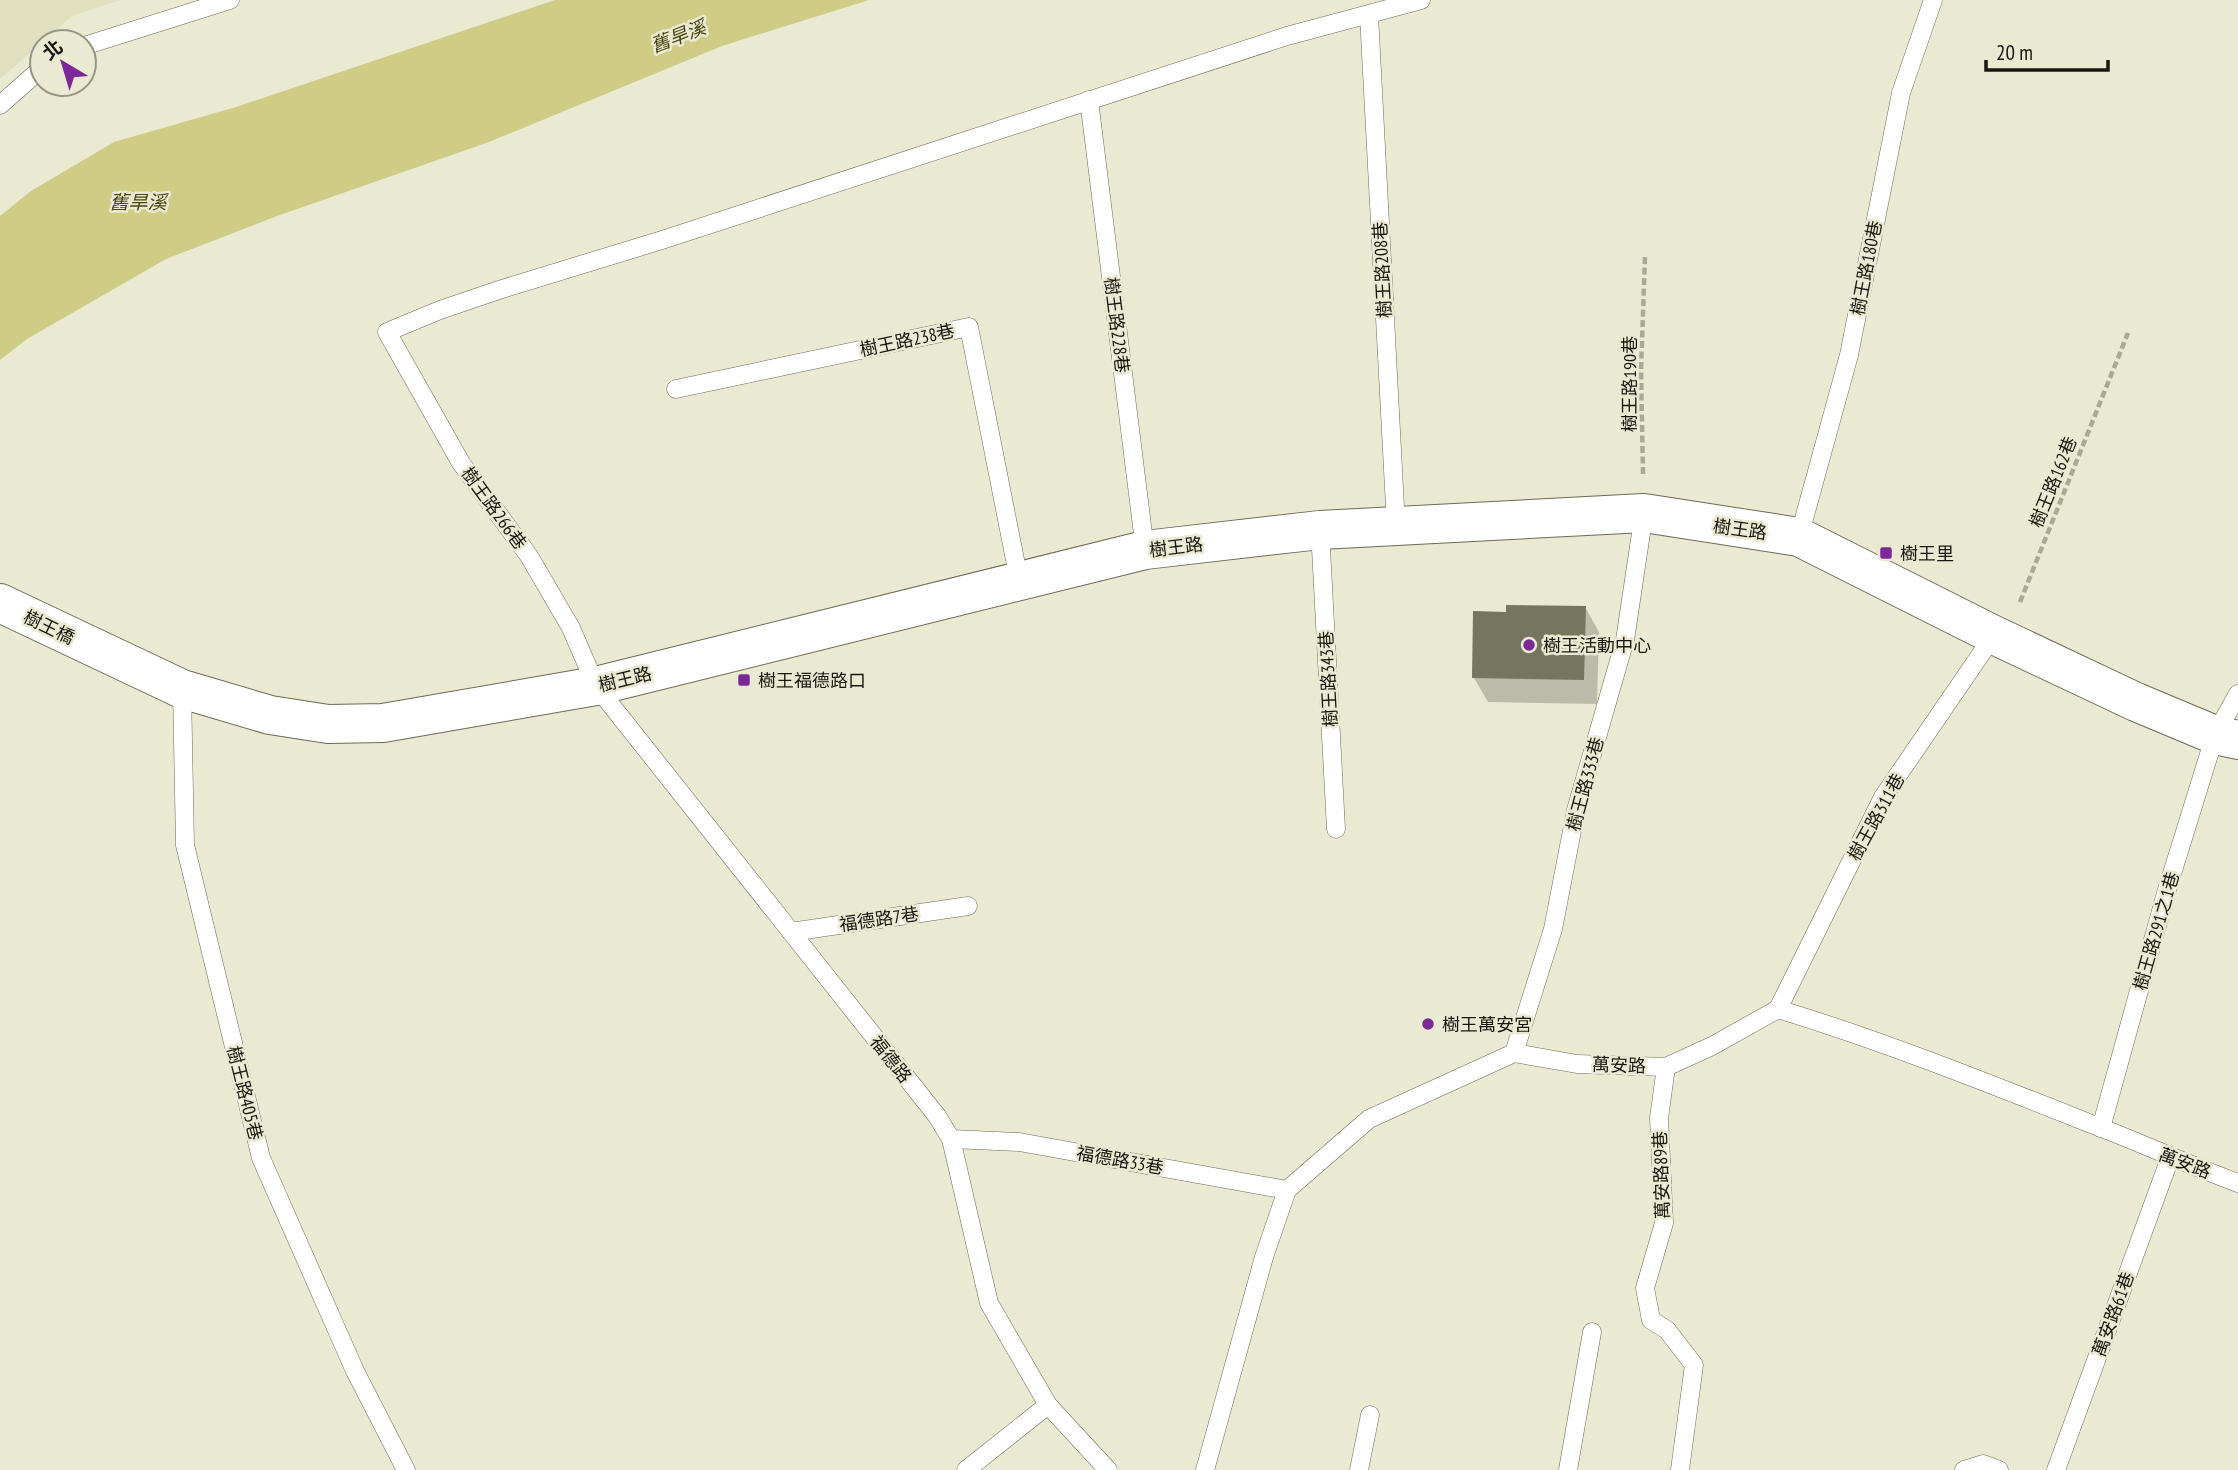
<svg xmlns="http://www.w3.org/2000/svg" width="2238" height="1470" font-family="'PT Sans Narrow','Noto Sans TC',sans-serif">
<rect width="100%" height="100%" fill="#eaead3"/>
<polygon fill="#e0dfc0" points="0,0 121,0 72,16 0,79"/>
<polygon fill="#cfcc86" points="555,0 869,0 722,46 489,142 277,216 166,259 27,339 0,360 0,216 31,191 114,142 236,107"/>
<polygon fill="#0003" points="1585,607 1599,632 1597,704 1488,702 1474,678 1507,613"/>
<polygon fill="#757560" points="1506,605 1586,606 1584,680 1472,678 1473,611 1506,612"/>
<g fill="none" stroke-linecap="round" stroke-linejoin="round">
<g stroke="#6b6b57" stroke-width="19">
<g id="lane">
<polyline points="1369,15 1396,526"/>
<polyline points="84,46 230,0"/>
<polyline points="1089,100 1145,550"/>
<polyline points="0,105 42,68"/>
<polyline points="676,389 969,327 1019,580"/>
<polyline points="1320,530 1336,829"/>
<polyline points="1799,537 1849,355 1901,93 1933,0"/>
<polyline points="182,689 185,845 261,1158 355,1371 406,1470"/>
<polyline points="791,932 968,906"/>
<polyline points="1778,1009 1883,797 1994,635"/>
<polyline points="1514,1053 1553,929 1576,810 1625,640 1644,513"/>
<polyline points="1666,1067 1659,1118 1664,1223 1645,1288 1651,1320 1667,1330 1694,1365 1680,1470"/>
<polyline points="2101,1128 2166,893 2215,735 2238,694"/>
<polyline points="951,1139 1019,1142 1287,1190"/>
<polyline points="966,1470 1048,1405"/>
<polyline points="1108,1470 1048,1405 989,1303 951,1139 937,1116 596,686 571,628 529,556 461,463 387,332 440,310 502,289 662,240 1287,36 1421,0"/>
<path d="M 1205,1470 L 1264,1257 L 1287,1190 L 1369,1119 L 1514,1053 L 1577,1064 L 1666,1067 L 1712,1046 L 1778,1009 C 1886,1042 1993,1085 2099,1127 C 2146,1145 2191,1166 2238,1183"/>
<polyline points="1359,1470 1370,1415"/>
<polyline points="1568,1470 1592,1332"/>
<polyline points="1964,1470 1983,1464 1999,1470"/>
<polyline points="2056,1470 2170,1158"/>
</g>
</g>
<g stroke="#6b6b57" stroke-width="40">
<polyline id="secondary" points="0,603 182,689 270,715 328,724 383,723 596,686 1145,550 1320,530 1644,513 1799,537 1994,635 2136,702 2215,735 2238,740"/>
</g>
<g stroke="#a9a996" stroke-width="4.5" stroke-dasharray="7 3.5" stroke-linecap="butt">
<polyline points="1643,474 1641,371 1645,256"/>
<polyline points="2020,602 2128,333"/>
</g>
<use href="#lane" stroke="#fff" stroke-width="18"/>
<use href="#secondary" stroke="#fff" stroke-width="38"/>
</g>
<g fill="#7c2898" stroke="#eaead3" stroke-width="2.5">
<rect x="1879" y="546" width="14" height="14" rx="3.5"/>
<circle cx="1529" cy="645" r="7"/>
<rect x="737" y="673" width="14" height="14" rx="3.5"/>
<circle cx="1428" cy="1024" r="7"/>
</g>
<g text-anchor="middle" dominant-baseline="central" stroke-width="5" stroke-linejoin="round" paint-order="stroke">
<g font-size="18" fill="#18170f" stroke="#eaead3">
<text transform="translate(1866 268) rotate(-79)">樹王路180巷</text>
<text transform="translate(1382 270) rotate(-93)">樹王路208巷</text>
<text transform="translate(1117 325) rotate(83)">樹王路228巷</text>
<text transform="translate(907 340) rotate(-12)">樹王路238巷</text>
<text transform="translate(1629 384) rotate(-90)">樹王路190巷</text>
<text transform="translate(2053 482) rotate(-68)">樹王路162巷</text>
<text transform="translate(494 508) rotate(54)">樹王路266巷</text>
<text transform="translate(1740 529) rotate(8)">樹王路</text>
<text transform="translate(1176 547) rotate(-7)">樹王路</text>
<text transform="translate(49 627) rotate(26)">樹王橋</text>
<text transform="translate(625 679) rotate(-14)">樹王路</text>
<text transform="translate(1328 679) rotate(-93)">樹王路343巷</text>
<text transform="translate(1585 784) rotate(-75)">樹王路333巷</text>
<text transform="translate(1876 817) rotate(-61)">樹王路311巷</text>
<text transform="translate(879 919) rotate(-8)">福德路7巷</text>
<text transform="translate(2156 931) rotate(-74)">樹王路291之1巷</text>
<text transform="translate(891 1059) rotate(52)">福德路</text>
<text transform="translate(1619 1065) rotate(2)">萬安路</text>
<text transform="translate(245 1093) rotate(76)">樹王路405巷</text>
<text transform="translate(1120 1160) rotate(10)">福德路33巷</text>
<text transform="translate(2185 1163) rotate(21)">萬安路</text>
<text transform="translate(1661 1175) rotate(-92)">萬安路89巷</text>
<text transform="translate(2113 1314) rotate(-70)">萬安路61巷</text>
</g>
<g font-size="18" fill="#18170f" stroke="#eaead3" text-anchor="start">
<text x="1900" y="553">樹王里</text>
<text x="1543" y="645">樹王活動中心</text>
<text x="758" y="680">樹王福德路口</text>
<text x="1442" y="1024">樹王萬安宮</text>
</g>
<g font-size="19" font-style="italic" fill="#48450f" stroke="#eaead3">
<text transform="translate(678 36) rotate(-21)">舊旱溪</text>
<text x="138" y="202">舊旱溪</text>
</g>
</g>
<g transform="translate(63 63) rotate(322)"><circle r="33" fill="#eaead3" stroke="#969685" stroke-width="2"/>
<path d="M0-5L12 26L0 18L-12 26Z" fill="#7c2898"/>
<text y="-10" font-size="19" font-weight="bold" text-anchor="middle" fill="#18170f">北</text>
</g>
<path d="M1986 60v10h122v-10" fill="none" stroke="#18170f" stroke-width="3.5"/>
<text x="1996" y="60" font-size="21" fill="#18170f" stroke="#eaead3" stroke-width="5" paint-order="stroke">20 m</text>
</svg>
